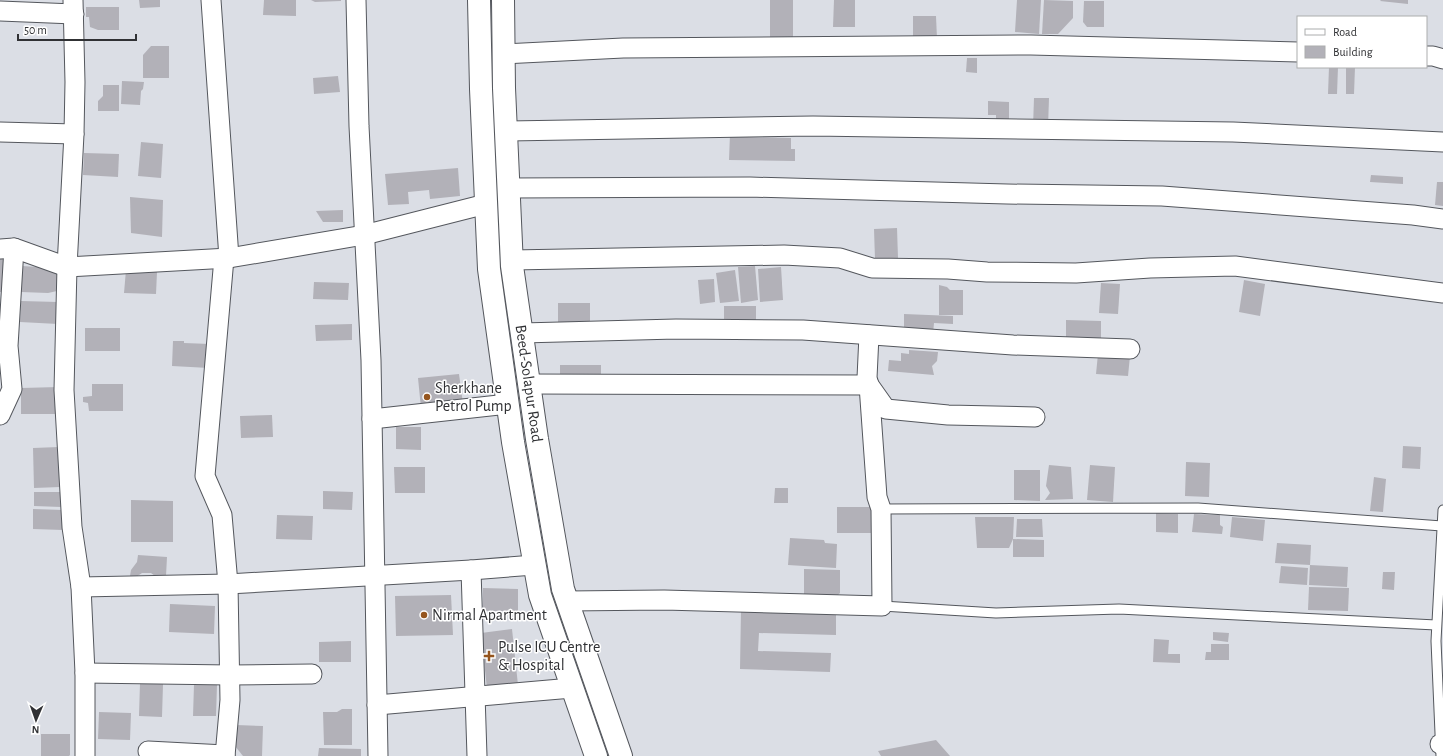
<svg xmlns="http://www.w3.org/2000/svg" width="1443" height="756" font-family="'Alegreya Sans',sans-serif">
<rect width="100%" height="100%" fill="#dbdee5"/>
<g fill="#b2b1b8">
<polygon points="139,0 160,0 160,7 140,8"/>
<polygon points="264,0 296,0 296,16 263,15"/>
<polygon points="311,0 341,0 341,1 315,2"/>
<polygon points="770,0 793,0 793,41 770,40"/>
<polygon points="834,0 855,0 855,27 833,27"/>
<polygon points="1017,0 1041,0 1039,34 1015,32"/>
<polygon points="1044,0 1073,1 1073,18 1058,34 1042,34"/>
<polygon points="1381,0 1408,0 1408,4 1380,1"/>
<polygon points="1084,1 1104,1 1104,27 1087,27 1083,22"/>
<polygon points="86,7 119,7 119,30 98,30 90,27 89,17 86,17"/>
<polygon points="913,16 936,16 937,39 913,39"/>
<polygon points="151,46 169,46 169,78 143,78 143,55"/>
<polygon points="967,58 977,58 977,73 966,72"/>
<polygon points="1329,67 1338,67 1337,94 1328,94"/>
<polygon points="1346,67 1355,67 1354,94 1346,94"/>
<polygon points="338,76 340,92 314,94 313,78"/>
<polygon points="122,81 144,82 143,89 141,91 140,105 121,104"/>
<polygon points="103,85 119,85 119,111 98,111 98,101 103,96"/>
<polygon points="1034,98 1049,98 1048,127 1033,127"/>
<polygon points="988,101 1009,102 1009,125 996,124 996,115 988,115"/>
<polygon points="730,134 745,135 747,137 791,138 791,149 795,149 795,161 729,160"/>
<polygon points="141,142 163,144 161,178 138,176"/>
<polygon points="84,153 119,154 118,177 83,175"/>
<polygon points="458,168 460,196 430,199 429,190 408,192 409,204 388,205 385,174"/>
<polygon points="1371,175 1403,177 1403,184 1370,182"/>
<polygon points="1437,182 1443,182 1443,206 1435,205"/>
<polygon points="130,197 163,200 162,237 131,233"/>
<polygon points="343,210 343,222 323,222 316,211"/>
<polygon points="897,228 898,258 875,259 874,229"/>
<polygon points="0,258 4,258 2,292 0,292"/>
<polygon points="21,266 58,268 57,291 48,293 21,292"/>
<polygon points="755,266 758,300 741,303 738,267"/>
<polygon points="781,267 783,300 760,302 758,269"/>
<polygon points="126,270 157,272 156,294 124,293"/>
<polygon points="735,270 739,301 720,303 716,273"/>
<polygon points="714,279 715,302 700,304 698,280"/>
<polygon points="1244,280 1265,284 1260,316 1239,312"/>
<polygon points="314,282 349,283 348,300 313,299"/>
<polygon points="1101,283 1120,284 1118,314 1099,313"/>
<polygon points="939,285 947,287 950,290 963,290 963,315 939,315"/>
<polygon points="21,301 58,302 58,324 20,322"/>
<rect x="558" y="303" width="32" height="23"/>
<rect x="724" y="306" width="32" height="19"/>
<polygon points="904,314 953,316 953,324 934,323 933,334 904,333"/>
<polygon points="1066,320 1101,321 1101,341 1066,341"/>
<polygon points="352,324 352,340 316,341 315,325"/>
<rect x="85" y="328" width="35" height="23"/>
<polygon points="173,341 184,341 184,343 210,344 209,368 172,366"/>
<polygon points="909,350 938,352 937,361 932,366 934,375 888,371 889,360 901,361 901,353 909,354"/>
<polygon points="1098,354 1130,356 1128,376 1096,374"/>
<rect x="560" y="365" width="41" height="14"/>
<polygon points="459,374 463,404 421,408 418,378"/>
<polygon points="92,384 123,384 123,411 89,411 88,403 83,402 83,397 92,396"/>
<polygon points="59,387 59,414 21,414 21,388"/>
<polygon points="272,415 273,437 241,438 240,416"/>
<polygon points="396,427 421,427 421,450 396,449"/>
<polygon points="1403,446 1421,447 1420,469 1402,468"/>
<polygon points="59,447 60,487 34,488 33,448"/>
<polygon points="1186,462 1210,463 1209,497 1185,496"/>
<polygon points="1049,465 1071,467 1073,499 1045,500 1050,493 1046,486"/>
<polygon points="1090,465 1115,467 1113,502 1087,500"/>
<polygon points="394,467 425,467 425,493 395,493"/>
<polygon points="1014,470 1040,470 1040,501 1014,500"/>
<polygon points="1374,477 1386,479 1383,512 1370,511"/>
<polygon points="775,488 788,488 788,503 774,503"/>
<polygon points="323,491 353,492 352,510 323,509"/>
<polygon points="34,492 61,492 61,507 34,506"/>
<polygon points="131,500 173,501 173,542 131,542"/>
<rect x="837" y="507" width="36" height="26"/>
<polygon points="33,509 63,510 63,530 33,529"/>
<polygon points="1156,513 1178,514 1178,533 1156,532"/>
<polygon points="1194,514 1220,515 1220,525 1223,527 1222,534 1192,532"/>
<polygon points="277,515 313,516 312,540 276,539"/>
<polygon points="975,517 1014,517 1013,539 1044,540 1044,557 1013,557 1013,539 1009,548 977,548"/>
<polygon points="1232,517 1265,520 1263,541 1230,537"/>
<polygon points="1017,519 1042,519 1043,537 1016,537"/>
<polygon points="790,538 824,540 825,543 837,544 836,568 788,565"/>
<polygon points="1277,543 1311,545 1310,565 1275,563"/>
<polygon points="138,555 167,557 166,576 155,576 151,573 142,573 136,577 130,576 131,570 137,562"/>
<polygon points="1310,565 1348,567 1347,587 1309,585"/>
<polygon points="1281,566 1308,568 1307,585 1279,583"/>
<polygon points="804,569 840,570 840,593 835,598 804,598"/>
<polygon points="1383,572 1395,572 1394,590 1382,589"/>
<polygon points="1309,587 1349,588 1348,611 1308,610"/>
<polygon points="483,588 518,589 518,611 483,611"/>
<polygon points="451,595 453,635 396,636 395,596"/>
<polygon points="170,604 215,606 214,634 169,632"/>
<polygon points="741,609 836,612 836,635 759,633 758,651 831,653 830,672 740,669"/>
<polygon points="512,629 518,685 487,689 481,633"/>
<polygon points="1213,632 1229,633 1228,642 1213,640"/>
<polygon points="1154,639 1169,640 1168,654 1180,654 1180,663 1153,662"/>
<polygon points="351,641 351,662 319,662 319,642"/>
<polygon points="1211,644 1229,644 1229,660 1205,660 1206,652 1211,652"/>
<polygon points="140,683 163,684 162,717 139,716"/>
<polygon points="194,684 217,684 216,716 193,716"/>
<polygon points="342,709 352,709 352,745 324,745 323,712 337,712"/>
<polygon points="99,712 131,713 130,740 98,739"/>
<polygon points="236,725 263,726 262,756 243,756 235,746"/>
<polygon points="41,734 70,734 70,755 69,756 41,756"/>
<polygon points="936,740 950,756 881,756 878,751"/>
<polygon points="319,748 361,749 361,756 318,756"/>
</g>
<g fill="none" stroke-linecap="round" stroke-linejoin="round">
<g stroke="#54575d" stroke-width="11">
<g id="lane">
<polyline points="881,509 1198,508 1442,526"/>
<polyline points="882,606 996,613 1119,609 1436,625"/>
<polyline points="1441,756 1436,641 1443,510"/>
</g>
</g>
<g stroke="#54575d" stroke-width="21">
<g id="street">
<polyline points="73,0 75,82 74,134 67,267 64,390 72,527 81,587 85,673 85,756"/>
<polyline points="211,0 229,258"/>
<polyline points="356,0 359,126 371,360 378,756"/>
<polyline points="0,11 74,14"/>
<polyline points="504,54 623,48 1031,45 1298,52"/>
<polyline points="1426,56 1433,56 1443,59"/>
<polyline points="506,131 813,126 1233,132 1443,142"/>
<polyline points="0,132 74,134"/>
<polyline points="509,188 750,187 1007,194 1162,196 1413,215 1443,219"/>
<polyline points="0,249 14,248 67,267 229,258 364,235 486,204"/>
<polyline points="224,258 205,476 222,515 228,584 230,700 225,756"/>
<polyline points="512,260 784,255 840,258 872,268 948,269 987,272 1076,273 1150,268 1235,266 1443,293"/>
<polyline points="522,333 676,329 803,330 1013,345 1130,349"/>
<polyline points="529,384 869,385 867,378 869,335"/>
<polyline points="0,415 12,389 8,346 14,248"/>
<polyline points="372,419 508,404"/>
<polyline points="471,570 477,756"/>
<polyline points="81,587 228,584 471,570 534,565"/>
<polyline points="567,601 664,600 882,606 881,509 877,497 869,385 886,409 948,415 1035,417"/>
<polyline points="85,673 230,675 312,674"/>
<polyline points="377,705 572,688"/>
<polyline points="1440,744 1443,744"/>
<polyline points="148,751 225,755"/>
</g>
</g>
<g stroke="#54575d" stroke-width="24">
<g id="secondary">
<polyline points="479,0 481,89 489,269 513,442 540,595 596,756"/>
<path id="s1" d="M 503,0 L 504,88 L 512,266 L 537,439 L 563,589 L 621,756"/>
</g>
</g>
<use href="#lane" stroke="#fff" stroke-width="9"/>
<use href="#street" stroke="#fff" stroke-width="19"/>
<use href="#secondary" stroke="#fff" stroke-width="22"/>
</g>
<g fill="#95551e" stroke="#fff" stroke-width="1.5">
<circle cx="427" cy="397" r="4"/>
<circle cx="424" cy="615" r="4"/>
<path d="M487 650h4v4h4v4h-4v4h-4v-4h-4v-4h4z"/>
</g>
<g text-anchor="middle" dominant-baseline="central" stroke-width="3" stroke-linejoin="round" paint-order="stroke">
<g font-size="16" fill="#303134" stroke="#fff">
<text stroke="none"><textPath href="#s1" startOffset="385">Beed-Solapur Road</textPath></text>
</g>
<g font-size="16" fill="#303134" stroke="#fff" text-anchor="start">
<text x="435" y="388">Sherkhane<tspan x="435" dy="18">Petrol Pump</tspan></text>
<text x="432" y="615">Nirmal Apartment</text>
<text x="498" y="647">Pulse ICU Centre<tspan x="498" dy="18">&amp; Hospital</tspan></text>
</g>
</g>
<rect x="1297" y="16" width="130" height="52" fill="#ffffff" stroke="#acadae"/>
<rect x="1305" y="29" width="20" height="6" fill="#ffffff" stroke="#acadae"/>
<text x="1333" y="36" font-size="12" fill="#303134">Road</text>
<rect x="1305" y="46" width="20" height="12" fill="#b2b1b8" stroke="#acadae"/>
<text x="1333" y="56" font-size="12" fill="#303134">Building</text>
<g transform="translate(36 720) rotate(182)" stroke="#ffffff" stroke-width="3" paint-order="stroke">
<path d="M0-3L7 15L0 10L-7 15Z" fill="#303134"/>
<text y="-6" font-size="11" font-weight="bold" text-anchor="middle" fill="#303134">N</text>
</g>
<path d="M18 34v6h118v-6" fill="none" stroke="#303134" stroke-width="2"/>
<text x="24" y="34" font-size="12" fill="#303134" stroke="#ffffff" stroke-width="3" paint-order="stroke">50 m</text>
</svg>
